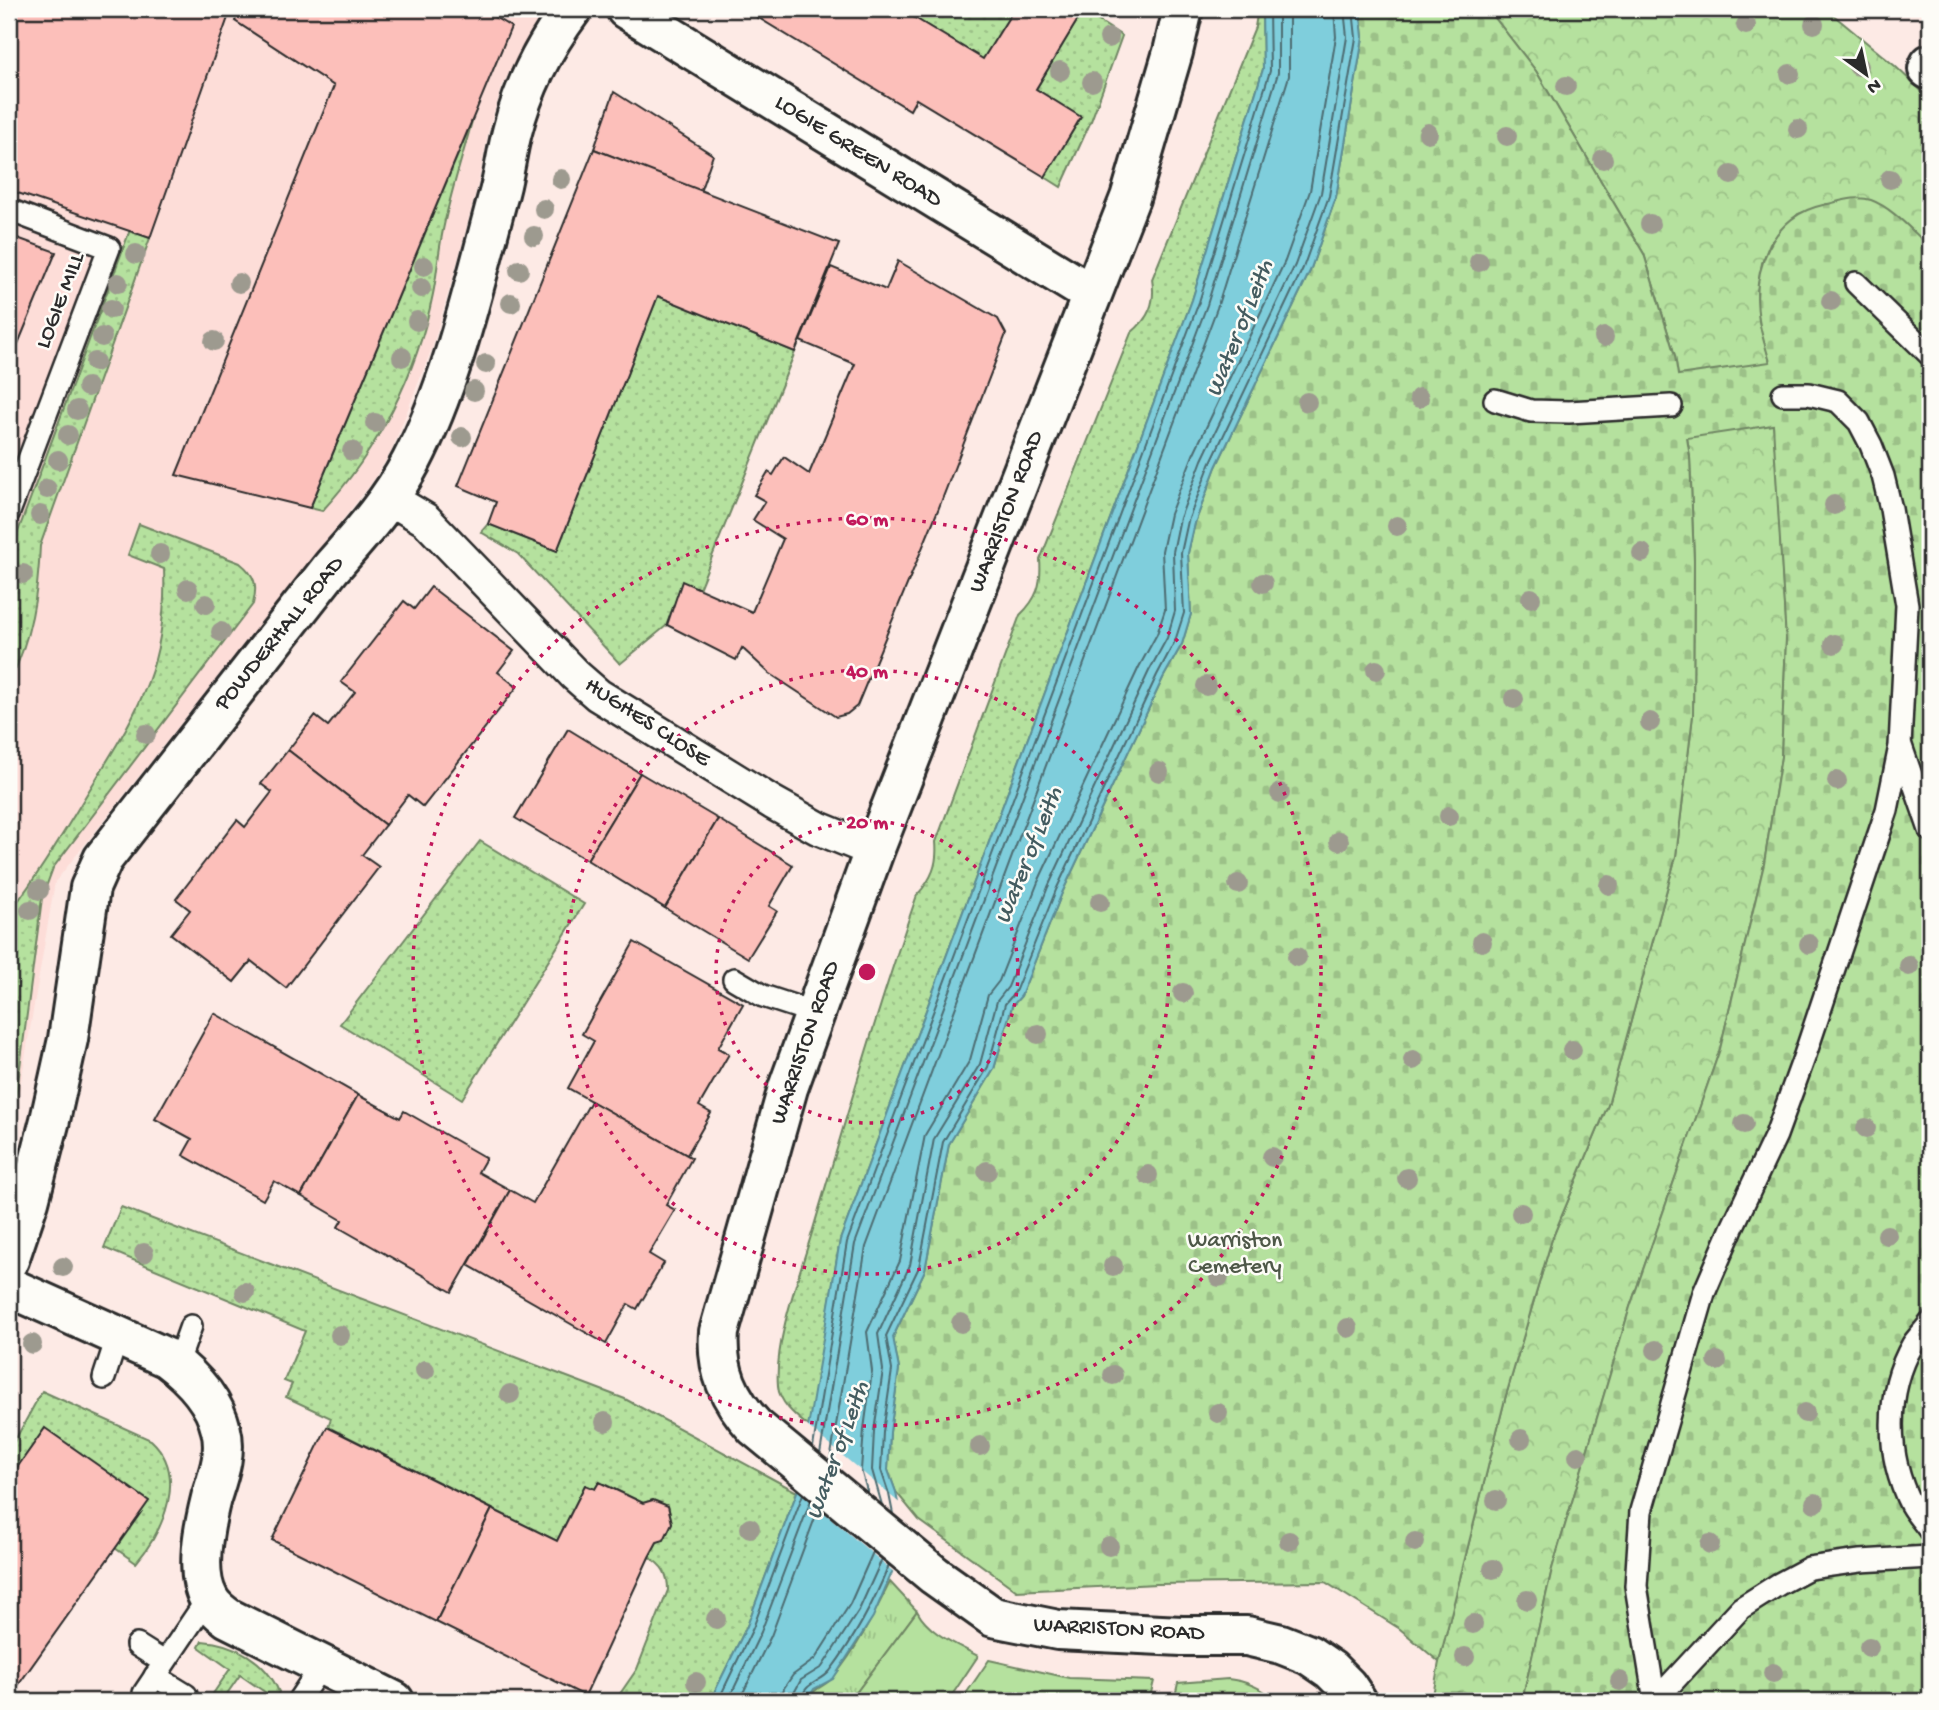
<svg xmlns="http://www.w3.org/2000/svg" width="1939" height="1710" font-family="'Gochi Hand',sans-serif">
<defs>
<pattern id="grass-dots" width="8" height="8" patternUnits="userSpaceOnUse" patternTransform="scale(1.75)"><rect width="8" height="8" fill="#b5e19e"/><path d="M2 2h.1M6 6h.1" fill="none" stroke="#9cc188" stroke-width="1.8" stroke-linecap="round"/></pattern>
<pattern id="forest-crowns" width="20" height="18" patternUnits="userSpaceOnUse" patternTransform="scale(1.75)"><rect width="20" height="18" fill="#b5e19e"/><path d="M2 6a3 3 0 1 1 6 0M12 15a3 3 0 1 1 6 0" fill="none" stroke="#9cc188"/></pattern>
<pattern id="cemetery-stones" width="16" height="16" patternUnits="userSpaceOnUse" patternTransform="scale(1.75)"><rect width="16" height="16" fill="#b5e19e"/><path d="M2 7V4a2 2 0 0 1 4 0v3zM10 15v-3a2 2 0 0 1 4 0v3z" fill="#9cc188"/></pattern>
<pattern id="park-tufts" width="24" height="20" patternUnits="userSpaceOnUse" patternTransform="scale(1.75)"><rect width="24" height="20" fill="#b5e19e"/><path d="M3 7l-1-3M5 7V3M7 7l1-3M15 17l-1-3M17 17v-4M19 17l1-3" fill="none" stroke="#9cc188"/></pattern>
</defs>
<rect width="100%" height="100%" fill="#fdeae5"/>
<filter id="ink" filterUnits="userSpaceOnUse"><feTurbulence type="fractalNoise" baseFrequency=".0143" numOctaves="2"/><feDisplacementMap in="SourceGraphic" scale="14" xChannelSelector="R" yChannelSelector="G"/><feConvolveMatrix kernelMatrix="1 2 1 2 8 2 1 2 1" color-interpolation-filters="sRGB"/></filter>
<g filter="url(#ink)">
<polygon fill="#fdddd8" points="9,9 543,9 503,84 489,127 479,179 459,256 432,348 391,452 370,485 55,882 9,1152"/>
<g fill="url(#grass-dots)" stroke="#708664" stroke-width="2">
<polygon points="900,9 1014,9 983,59"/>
<path d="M 1258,9 L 1262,9 L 1263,69 L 1192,300 L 840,1240 L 809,1427 C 797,1417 779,1403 778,1386 C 774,1340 801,1271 814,1226 C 847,1115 879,1004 917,895 C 932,879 938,864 936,842 L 1020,615 C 1037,599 1042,584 1040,560 L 1131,333 C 1149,318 1156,303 1152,279 L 1255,27 Z"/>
<polygon points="1083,11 1122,36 1091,121 1061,187 1045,177 1081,117 1036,89"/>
<path d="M 472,121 C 462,159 449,197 442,235 C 438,255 437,275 433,294 C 417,374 377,452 322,511 L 310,508 Z"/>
<path d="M 130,230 L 150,238 L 40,546 C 38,595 31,639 9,683 L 9,556 Z"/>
<polygon points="658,296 795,352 699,589 683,582 666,626 620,664 518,554 481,532 488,524 557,551"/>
<path d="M 139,524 L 240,563 C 255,575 258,585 253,604 L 53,868 L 42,898 L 16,1098 L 14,1109 L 9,1116 L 9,908 L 12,909 C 39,874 62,836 85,797 C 135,715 168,670 164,569 L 128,555 Z"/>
<polygon points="480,841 584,904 462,1099 340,1024"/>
<path d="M 121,1207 L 625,1399 L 797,1492 L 747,1626 L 710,1701 L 615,1701 L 637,1669 L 668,1590 C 668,1574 663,1566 649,1557 L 657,1542 L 664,1539 L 672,1523 L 668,1506 L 653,1500 L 643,1503 L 600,1482 L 595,1489 L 585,1485 L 557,1541 L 328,1427 L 331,1418 L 286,1397 L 292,1384 L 284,1381 L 305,1331 L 104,1248 Z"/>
<path d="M 42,1391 L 151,1440 C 189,1475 163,1531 136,1563 L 115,1548 L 45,1429 L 9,1479 L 9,1451 Z"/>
<path d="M 202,1641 C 235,1643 266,1661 279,1692 L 275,1699 L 240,1675 L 222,1701 L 208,1701 L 230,1669 L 199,1647 Z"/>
</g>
<polygon fill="url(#forest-crowns)" stroke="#708664" stroke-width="2" points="1488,9 1826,9 1895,66 1930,99 1930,247 1886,209 1827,204 1798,214 1770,243 1762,263 1757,292 1759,321 1770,362 1786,640 1781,757 1764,864 1720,1049 1630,1307 1552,1569 1522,1701 1432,1701 1439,1662 1505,1399 1552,1239 1608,1105 1676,856 1693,715 1694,561 1690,457 1675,356 1644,254 1536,71"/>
<path fill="url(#cemetery-stones)" stroke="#708664" stroke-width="2" d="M 1360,9 L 1488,9 L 1536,71 L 1644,254 L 1675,356 L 1678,375 L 1770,362 C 1766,348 1761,334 1759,320 C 1751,271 1771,216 1823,205 C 1839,202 1855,195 1871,200 C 1893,208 1913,232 1930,247 L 1930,1701 L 1522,1701 L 1552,1569 L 1630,1307 L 1720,1049 L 1764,864 L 1781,757 L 1786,640 L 1773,425 L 1687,438 L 1690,457 L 1694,561 L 1693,715 L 1676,856 L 1608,1105 L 1552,1239 L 1505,1399 L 1439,1662 L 1400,1629 L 1325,1582 L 1157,1584 L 1017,1591 L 919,1520 L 896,1492 L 888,1470 L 890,1432 L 899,1369 L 893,1337 L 925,1270 L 949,1144 L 994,1069 L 1012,1006 L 1021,996 L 1062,893 L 1163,678 L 1182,644 L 1191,614 L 1188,553 L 1195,523 L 1216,467 L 1310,271 L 1336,197 L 1363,37 Z"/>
<path fill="url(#park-tufts)" stroke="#708664" stroke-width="2" d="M 890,1582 L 917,1611 L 850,1701 L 807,1701 C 817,1684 825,1688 834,1676 C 857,1649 874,1614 890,1582 Z"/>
<g fill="#b5e19e" stroke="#708664" stroke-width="2">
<path d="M 917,1611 C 929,1634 956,1644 978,1656 L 948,1701 L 886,1701 L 879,1697 L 875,1701 L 850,1701 Z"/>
<polygon points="989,1660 1069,1678 1154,1681 1149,1701 961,1701"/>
<path d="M 1228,1679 C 1248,1681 1263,1689 1278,1701 L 1174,1701 L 1178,1683 Z"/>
</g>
<polygon fill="#7fcedc" stroke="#5d8d95" stroke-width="2" points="1262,9 1360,9 1363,37 1336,197 1310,271 1216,467 1195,523 1188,553 1191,614 1182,644 1163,678 1062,893 1021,996 1012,1006 994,1069 949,1144 925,1270 893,1337 899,1369 890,1432 888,1470 896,1492 905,1542 873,1617 833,1679 814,1689 807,1701 710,1701 747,1626 797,1492 840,1240 1192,300 1263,69"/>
<polygon fill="#fdeae5" points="806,1425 902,1505 909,1542 896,1574 794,1487"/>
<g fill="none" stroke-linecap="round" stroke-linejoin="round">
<g stroke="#4d6c72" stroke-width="2">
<polyline points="813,1447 847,1242 1199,302 1270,71 1269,9"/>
<polyline points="820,1454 855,1244 1207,305 1278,73 1278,9"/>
<polyline points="830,1461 866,1247 1217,308 1289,76 1289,9"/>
<polyline points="868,1494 861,1470 864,1429 872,1371 867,1332 900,1261 925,1135 970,1060 988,995 999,981 1038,882 1139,667 1157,634 1165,610 1162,551 1170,514 1193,455 1285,261 1310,191 1336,37 1334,9"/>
<polyline points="882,1505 872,1470 874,1431 883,1370 878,1334 910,1265 934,1139 980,1064 997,1001 1008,987 1048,887 1149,671 1167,638 1175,611 1173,552 1180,518 1202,460 1295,265 1321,193 1347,37 1344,9"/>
<polyline points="893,1514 889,1494 881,1470 883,1432 892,1370 886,1336 919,1267 943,1142 988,1067 1005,1004 1015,992 1056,890 1157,675 1175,641 1184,613 1181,553 1188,521 1210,464 1303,268 1329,196 1356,38 1353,9"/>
<polyline points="718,1701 753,1628 803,1494"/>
<polyline points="728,1701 761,1632 811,1500"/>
<polyline points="739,1701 771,1636 819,1507"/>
<polyline points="782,1701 784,1688 793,1675 815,1659 850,1604 873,1552"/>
<polyline points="793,1701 794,1693 801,1680 822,1667 859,1610 882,1559"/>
<path d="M 801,1701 C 804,1682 820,1683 830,1671 C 854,1639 874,1602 889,1565"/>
</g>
</g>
<g fill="#fcbfba" stroke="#2b2b2b" stroke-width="2">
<polygon points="9,9 231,9 150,238 9,190"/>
<polygon points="240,9 481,9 511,27 310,508 176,475 334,86 235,21"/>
<polygon points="744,9 900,9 983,59 1014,9 1079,9 1083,11 1036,89 1081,117 1045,177 916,99 910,110"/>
<polygon points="614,92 713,155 700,192 594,149"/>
<polygon points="594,149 839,244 795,352 658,296 557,551 488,524 496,502 458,486"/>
<polygon points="9,235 56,252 13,356 9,355"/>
<polygon points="898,261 998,319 1006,334 938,510 857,706 847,714 836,717 769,673 742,648 736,660 667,625 682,581 752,612 783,539 753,520 765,501 754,495 768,472 773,475 784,457 809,474 855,364 800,341 831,267 886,290"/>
<polygon points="431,587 514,651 498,672 517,687 423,807 408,795 385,825 288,750 315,716 328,726 355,692 341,682 404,601 414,609"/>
<polygon points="568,729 640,773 587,860 515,818"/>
<polygon points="288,750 385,825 362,855 379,867 286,988 251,961 234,982 171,934 190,910 176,899 237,820 245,827 272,792 261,784"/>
<polygon points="640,773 718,819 665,908 587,860"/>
<polygon points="718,819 793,865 769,906 777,911 748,958 665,908"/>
<polygon points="634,942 743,1004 718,1048 729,1054 699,1106 711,1113 687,1155 568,1088 594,1041 582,1034"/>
<polygon points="214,1013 358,1095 301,1196 274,1181 263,1200 183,1155 192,1139 155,1119"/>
<polygon points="358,1095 400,1118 404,1111 486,1158 478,1172 510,1190 452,1292 338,1227 342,1220 301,1196"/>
<polygon points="591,1101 692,1158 666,1205 675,1210 649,1254 664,1263 637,1309 628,1304 606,1344 468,1265 510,1190 533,1203"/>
<polygon points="327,1427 492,1509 436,1622 272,1540"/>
<polygon points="45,1428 149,1501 9,1698 9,1479"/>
<polygon points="599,1482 643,1503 653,1500 668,1506 672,1523 664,1540 657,1542 649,1557 585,1696 436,1622 492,1509 557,1541 585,1485 595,1489"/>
</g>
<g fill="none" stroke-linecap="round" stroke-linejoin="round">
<g stroke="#2b2b2b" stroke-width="26">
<g id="service">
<polyline points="9,210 109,248 9,512"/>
<polyline points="1856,283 1930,355"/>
<polyline points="1495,400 1531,411 1569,412 1671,406"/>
<polyline points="1901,746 1930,830"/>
<polyline points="734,979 763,996 815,1013"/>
<path d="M 1930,1323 C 1925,1330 1918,1337 1913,1344 C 1885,1392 1886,1456 1911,1505 C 1916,1514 1924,1522 1930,1531"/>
<polyline points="177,1365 191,1326"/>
<polyline points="104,1378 118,1335"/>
<polyline points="137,1645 164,1662"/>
<polyline points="155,1676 186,1695"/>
<polyline points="144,1693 208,1598"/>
<polyline points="298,1701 322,1665"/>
<polyline points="1655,1701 1636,1586 1641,1511 1704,1293 1732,1228 1776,1135 1805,1055 1887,810 1900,746 1907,605 1891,509 1883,476 1871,445 1859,422 1838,401 1809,394 1783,394"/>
<polyline points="1655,1701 1741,1608 1779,1584 1809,1568 1860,1561 1930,1557"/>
</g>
</g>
<g stroke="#2b2b2b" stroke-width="37">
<polyline id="pedestrian" points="389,498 426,520 575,675 598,695 773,803 818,828 874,851"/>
</g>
<g stroke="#2b2b2b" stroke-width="44">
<g id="minor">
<polyline points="626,9 1091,294"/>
<path d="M 1183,9 L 1173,52 L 1130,198 L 874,851 L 788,1088 L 719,1332 C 716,1370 729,1399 755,1427 L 934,1575 L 993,1617 L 1058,1630 L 1182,1636 L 1247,1636 L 1281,1644 L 1309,1655 L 1331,1670 L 1347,1686 L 1357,1701"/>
<polyline points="1928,69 1930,64"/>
<path d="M 9,1260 L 29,1201 L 50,1120 L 68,1039 L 90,888 L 103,859 L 331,568 C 360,535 390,502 411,462 C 452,384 474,286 497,200 C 504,178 506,155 512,132 C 523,88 545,45 572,9"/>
<path d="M 9,1287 L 167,1358 C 191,1376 214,1399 221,1430 C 227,1453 218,1476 211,1498 C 204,1526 194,1573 209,1599 C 213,1607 221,1613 228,1618 L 394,1701"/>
</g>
</g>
<use href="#service" stroke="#fdfcf7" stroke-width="21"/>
<use href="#pedestrian" stroke="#fdfcf7" stroke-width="32"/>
<use href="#minor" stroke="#fdfcf7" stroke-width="38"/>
</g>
<g fill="#9d9a8f">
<circle cx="1814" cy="24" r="10"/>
<circle cx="1746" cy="25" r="10"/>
<circle cx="1109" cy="38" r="10"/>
<circle cx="1858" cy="66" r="10"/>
<circle cx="1060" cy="71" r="10"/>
<circle cx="1790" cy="74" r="10"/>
<circle cx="1092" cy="82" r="10"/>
<circle cx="1566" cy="86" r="10"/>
<circle cx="1798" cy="129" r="10"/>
<circle cx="1428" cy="133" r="10"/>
<circle cx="1507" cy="136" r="10"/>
<circle cx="1603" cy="159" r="10"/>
<circle cx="1731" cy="175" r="10"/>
<circle cx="561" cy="179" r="10"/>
<circle cx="1890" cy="179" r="10"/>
<circle cx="544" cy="209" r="10"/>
<circle cx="1650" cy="224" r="10"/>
<circle cx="534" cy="236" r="10"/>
<circle cx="136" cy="254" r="10"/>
<circle cx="1479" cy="262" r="10"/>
<circle cx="424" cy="266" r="10"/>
<circle cx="519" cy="270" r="10"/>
<circle cx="118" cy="283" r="10"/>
<circle cx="239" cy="283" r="10"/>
<circle cx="421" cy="288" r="10"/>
<circle cx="1831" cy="301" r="10"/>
<circle cx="511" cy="303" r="10"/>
<circle cx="111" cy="309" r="10"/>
<circle cx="417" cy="321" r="10"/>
<circle cx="102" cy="337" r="10"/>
<circle cx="1604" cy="337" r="10"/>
<circle cx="214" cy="341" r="10"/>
<circle cx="402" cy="357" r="10"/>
<circle cx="95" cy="362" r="10"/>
<circle cx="486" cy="364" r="10"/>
<circle cx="87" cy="387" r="10"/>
<circle cx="474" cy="391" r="10"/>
<circle cx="1419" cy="398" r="10"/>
<circle cx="1307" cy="402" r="10"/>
<circle cx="77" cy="410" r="10"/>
<circle cx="375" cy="423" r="10"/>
<circle cx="68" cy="435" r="10"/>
<circle cx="462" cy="437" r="10"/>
<circle cx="352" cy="451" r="10"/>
<circle cx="58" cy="460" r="10"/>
<circle cx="47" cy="489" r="10"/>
<circle cx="1834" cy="505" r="10"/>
<circle cx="40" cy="515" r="10"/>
<circle cx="1397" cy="526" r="10"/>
<circle cx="1642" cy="553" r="10"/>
<circle cx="160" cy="554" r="10"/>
<circle cx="23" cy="574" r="10"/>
<circle cx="1263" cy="583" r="10"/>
<circle cx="188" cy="589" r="10"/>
<circle cx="1531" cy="598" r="10"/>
<circle cx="206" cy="604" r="10"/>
<circle cx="221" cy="632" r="10"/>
<circle cx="1834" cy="644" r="10"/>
<circle cx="1376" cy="670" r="10"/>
<circle cx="1206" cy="686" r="10"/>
<circle cx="1514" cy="699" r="10"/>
<circle cx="1650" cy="722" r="10"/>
<circle cx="146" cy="734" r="10"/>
<circle cx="1159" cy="772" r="10"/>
<circle cx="1837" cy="781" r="10"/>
<circle cx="1280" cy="793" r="10"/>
<circle cx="1449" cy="816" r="10"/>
<circle cx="1339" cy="841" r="10"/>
<circle cx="1238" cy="884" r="10"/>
<circle cx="1609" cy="885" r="10"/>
<circle cx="39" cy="890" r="10"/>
<circle cx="1100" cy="902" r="10"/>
<circle cx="30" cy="910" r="10"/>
<circle cx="1482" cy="942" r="10"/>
<circle cx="1809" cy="944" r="10"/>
<circle cx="1297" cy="957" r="10"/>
<circle cx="1909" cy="966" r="10"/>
<circle cx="1183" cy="993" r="10"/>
<circle cx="1038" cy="1034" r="10"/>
<circle cx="1572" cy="1050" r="10"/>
<circle cx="1413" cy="1060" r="10"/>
<circle cx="1744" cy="1124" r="10"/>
<circle cx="1866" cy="1128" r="10"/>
<circle cx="1272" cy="1157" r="10"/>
<circle cx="987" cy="1171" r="10"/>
<circle cx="1148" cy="1175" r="10"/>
<circle cx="1407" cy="1178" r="10"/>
<circle cx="1521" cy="1213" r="10"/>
<circle cx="1887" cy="1235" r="10"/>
<circle cx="144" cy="1253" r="10"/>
<circle cx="1113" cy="1266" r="10"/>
<circle cx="63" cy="1267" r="10"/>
<circle cx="1219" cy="1277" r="10"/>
<circle cx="245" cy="1292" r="10"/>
<circle cx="961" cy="1323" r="10"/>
<circle cx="1348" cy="1328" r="10"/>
<circle cx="340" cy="1335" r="10"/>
<circle cx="32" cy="1344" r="10"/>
<circle cx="1656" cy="1350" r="10"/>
<circle cx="1717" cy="1361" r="10"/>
<circle cx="425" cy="1370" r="10"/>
<circle cx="1113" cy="1375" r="10"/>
<circle cx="510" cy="1394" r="10"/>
<circle cx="1218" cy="1413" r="10"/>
<circle cx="1805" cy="1413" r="10"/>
<circle cx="605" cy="1422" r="10"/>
<circle cx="1521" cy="1439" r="10"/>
<circle cx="980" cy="1446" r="10"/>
<circle cx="1578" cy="1456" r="10"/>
<circle cx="1496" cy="1500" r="10"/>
<circle cx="1815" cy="1503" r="10"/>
<circle cx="750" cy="1528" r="10"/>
<circle cx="1289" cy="1541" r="10"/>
<circle cx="1415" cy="1542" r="10"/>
<circle cx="1710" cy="1544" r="10"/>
<circle cx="1109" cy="1546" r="10"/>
<circle cx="1493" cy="1569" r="10"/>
<circle cx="1527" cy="1600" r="10"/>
<circle cx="716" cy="1619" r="10"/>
<circle cx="1473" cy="1624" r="10"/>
<circle cx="1869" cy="1647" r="10"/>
<circle cx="1465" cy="1657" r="10"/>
<circle cx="1773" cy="1673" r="10"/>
<circle cx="1620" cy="1681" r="10"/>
<circle cx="696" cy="1682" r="10"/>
</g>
</g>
<g fill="none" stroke="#c2185b" stroke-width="3.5" stroke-dasharray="3.5 7">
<circle cx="867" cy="972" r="151"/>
<circle cx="867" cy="972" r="302"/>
<circle cx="867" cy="972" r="454"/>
</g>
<g text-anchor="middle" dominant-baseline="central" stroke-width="5" stroke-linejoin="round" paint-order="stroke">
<g font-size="23" fill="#2b2b2b" stroke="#fdfcf7">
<text transform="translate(858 152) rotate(32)">LOGIE GREEN ROAD</text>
<text transform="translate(61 301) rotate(-69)">LOGIE MILL</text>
<text transform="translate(1007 512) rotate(-69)">WARRISTON ROAD</text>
<text transform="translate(280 634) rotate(-51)">POWDERHALL ROAD</text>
<text transform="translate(647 723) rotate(33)">HUGHES CLOSE</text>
<text transform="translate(806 1043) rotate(-71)">WARRISTON ROAD</text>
<text transform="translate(1119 1630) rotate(3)">WARRISTON ROAD</text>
</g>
<g font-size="23" fill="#4e5848" stroke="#fdfcf7">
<text x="1235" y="1241">Warriston<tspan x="1235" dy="26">Cemetery</tspan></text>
</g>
<g font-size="24" font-style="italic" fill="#445c60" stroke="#fdfcf7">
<text transform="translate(1241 329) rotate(-68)">Water of Leith</text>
<text transform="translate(1030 856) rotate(-68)">Water of Leith</text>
<text transform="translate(839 1451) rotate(-70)">Water of Leith</text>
</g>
</g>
<circle cx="867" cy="972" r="10" fill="#c2185b" stroke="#fdfcf7" stroke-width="3.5"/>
<g font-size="21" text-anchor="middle" font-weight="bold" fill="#c2185b" stroke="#fdfcf7" stroke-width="5" stroke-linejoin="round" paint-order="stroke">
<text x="867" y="525">60 m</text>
<text x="867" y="677">40 m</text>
<text x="867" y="828">20 m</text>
</g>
<rect width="1939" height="1710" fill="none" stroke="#fdfcf7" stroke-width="35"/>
<rect x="18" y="18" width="1904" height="1675" fill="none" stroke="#2b2b2b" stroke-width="2.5" filter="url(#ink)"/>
<g transform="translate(1866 74) rotate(147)" stroke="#fdfcf7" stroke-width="5" paint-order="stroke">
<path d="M0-5L12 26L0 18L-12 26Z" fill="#2b2b2b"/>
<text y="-10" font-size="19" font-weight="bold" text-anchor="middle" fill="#2b2b2b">N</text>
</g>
</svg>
